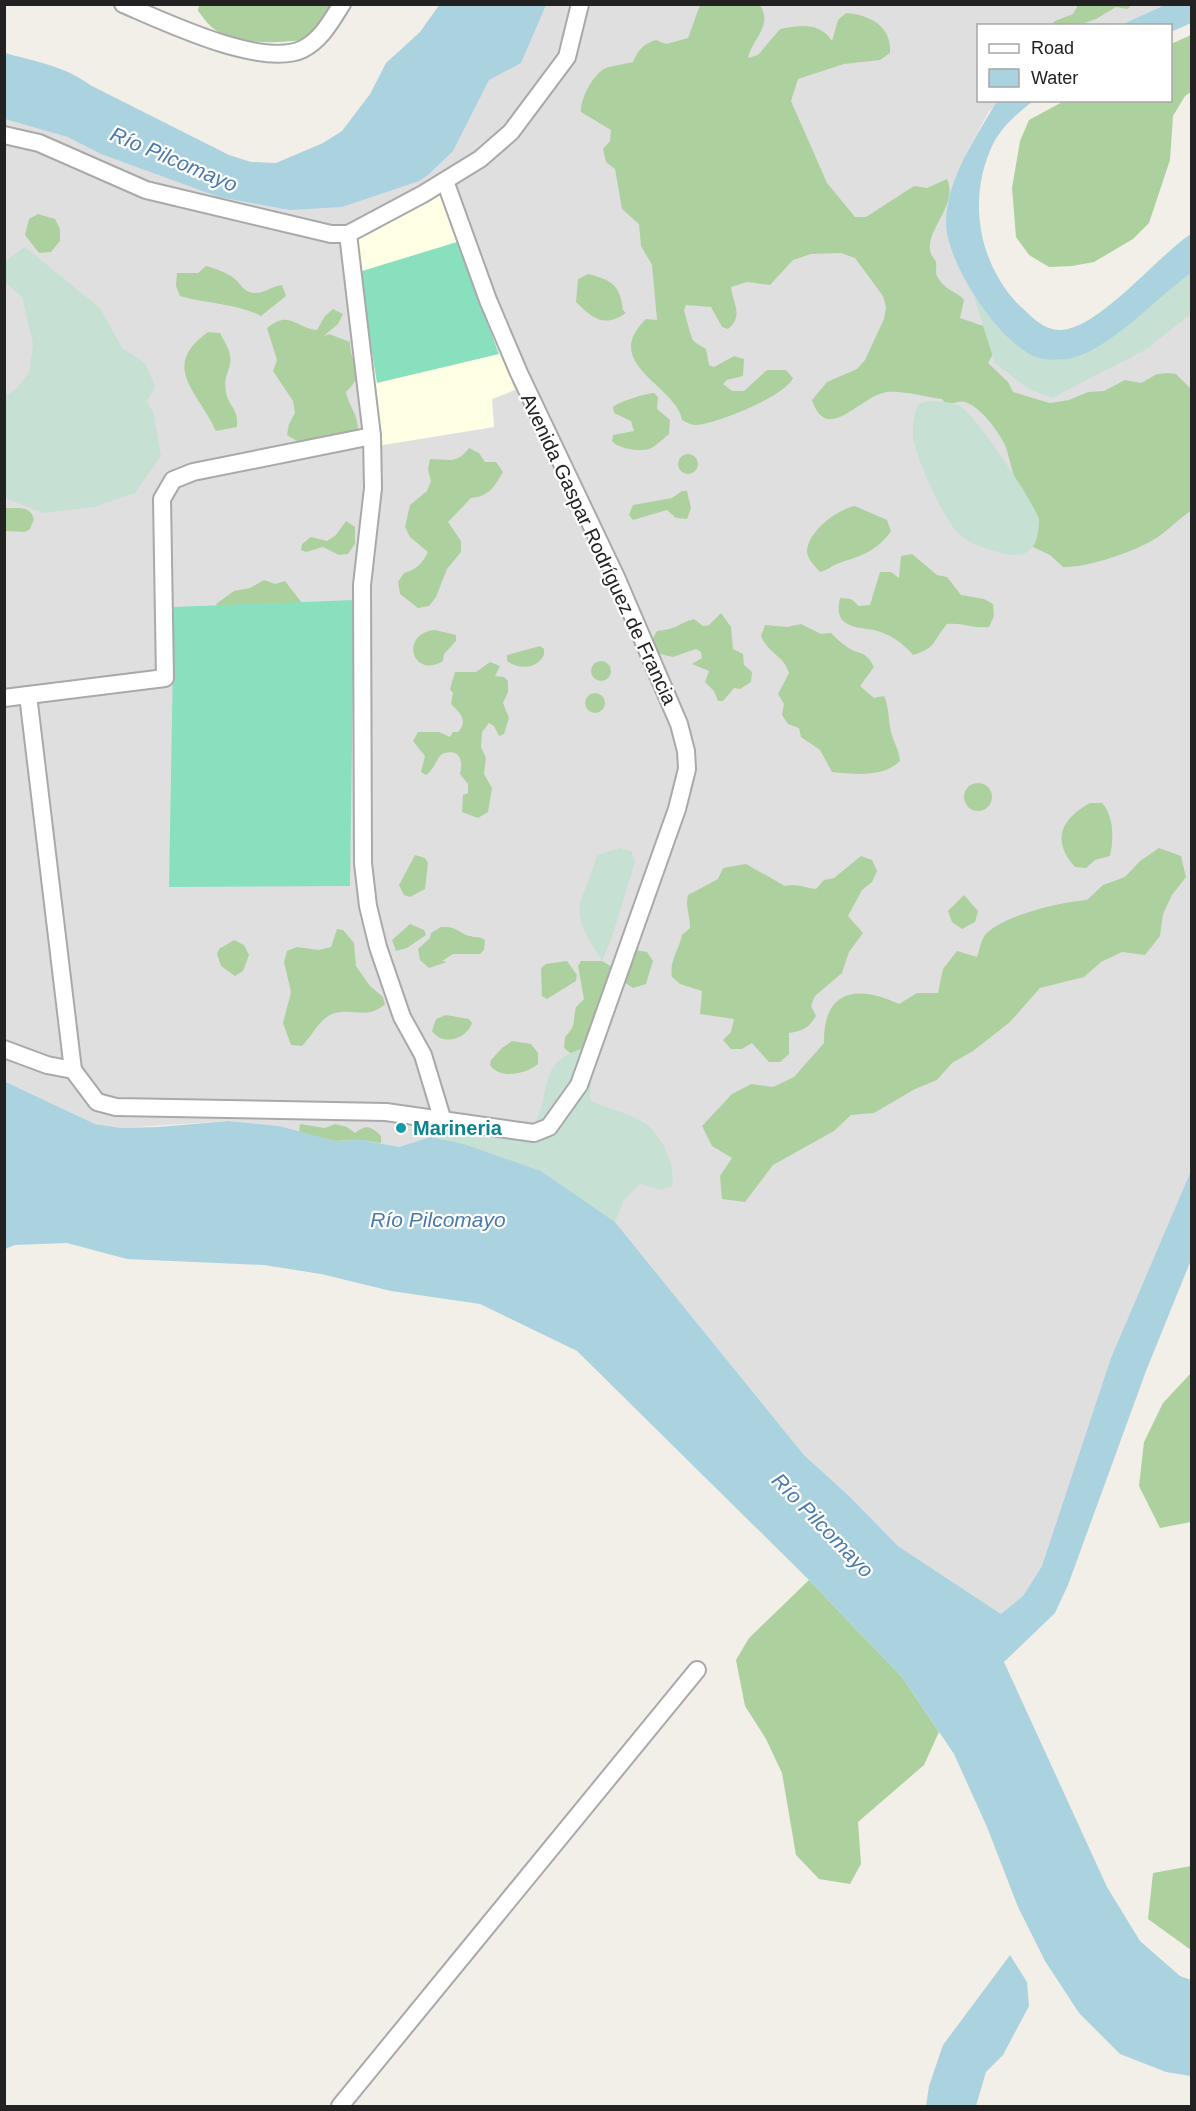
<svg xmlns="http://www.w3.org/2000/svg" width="1196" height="2111" font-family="Helvetica,sans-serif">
<rect width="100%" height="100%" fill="#f2efe9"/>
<polygon fill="#e0dfdf" points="499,5 1191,5 1149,25 978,26 978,100 1002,101 989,111 967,152 961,191 962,236 1045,342 1084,338 1192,250 1191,1195 1042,1566 1023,1596 1001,1614 898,1546 849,1496 804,1455 615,1222 430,1137 399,1147 299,1133 279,1126 229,1121 121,1128 95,1124 5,1081 4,82 278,197"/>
<polygon fill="#ffffe5" points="442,192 515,390 492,399 494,427 377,446 353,239"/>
<g fill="#add19e">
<path d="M 199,5 L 330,5 L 320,38 C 287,42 243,48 214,29 C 208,25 203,17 198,11 Z"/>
<path d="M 700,5 L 760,5 C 773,27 753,37 748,58 L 758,55 L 780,29 C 801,25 820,22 832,41 L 838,20 L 846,13 C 870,15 892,26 890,53 L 880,60 L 844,64 L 798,79 L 791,101 L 827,183 L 855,217 L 866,217 L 914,186 L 927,188 L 947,179 C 959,206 923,231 931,254 C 932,257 935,259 936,262 C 937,266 935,272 937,276 C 947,293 956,290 964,300 L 960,318 L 986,327 L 997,347 L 988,363 L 1008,382 L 1013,392 L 1050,403 L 1069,400 L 1088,392 L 1104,391 L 1125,380 L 1141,383 L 1157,374 L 1168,373 L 1176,374 L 1191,389 L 1191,511 C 1179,518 1170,529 1158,537 C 1137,551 1088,568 1063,567 L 1050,555 L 1033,547 L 1006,447 C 999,432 981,407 965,402 C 958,400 952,405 946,404 L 942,399 C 927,397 901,390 887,392 C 861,395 827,446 812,400 L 827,382 L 857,369 L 865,360 L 884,319 L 886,307 L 883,296 L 855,258 L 841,253 L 811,254 L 793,260 L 770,285 L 747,282 L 731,287 C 733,303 744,316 728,329 L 722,327 L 711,307 L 686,305 L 684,311 C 686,316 691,338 693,340 C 696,344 702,346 706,349 L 709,365 L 714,367 L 734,356 L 744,359 L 743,376 L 727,380 L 723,384 L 732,391 L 744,391 L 767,370 L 786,370 L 793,378 C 786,396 714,425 695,425 C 691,425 686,422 682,420 C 677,386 599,364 646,319 L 657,320 L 652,265 L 641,246 L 639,224 L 622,209 L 615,169 L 606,162 L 603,149 L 610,141 L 611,130 L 581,112 C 580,98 595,70 609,67 C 617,65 625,64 633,62 C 638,50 643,44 656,40 L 666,44 L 688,38 Z"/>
<polygon points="1078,5 1078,4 1131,5 1128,9 1116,7 1096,19 1079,25 1051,25 1055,21 1073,14"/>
<polygon points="1191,35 1191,92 1185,96 1173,116 1170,160 1149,223 1133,239 1094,262 1072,266 1049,267 1029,255 1016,237 1012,188 1020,141 1029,120 1064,101 1170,100 1171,44"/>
<polygon points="38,214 55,219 60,229 60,241 51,252 39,253 25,235 29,219"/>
<path d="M 206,266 C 215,268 230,274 236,280 C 243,287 244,292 255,293 C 265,293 272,286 282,285 L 286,296 L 261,316 C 236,303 207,304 180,296 L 176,286 L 177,273 L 198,273 Z"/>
<path d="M 588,274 C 611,280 620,284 623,310 L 626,313 C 604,328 593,319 576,302 L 578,279 Z"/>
<path d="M 333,309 L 343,314 L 338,324 L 324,336 L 329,334 L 350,342 C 349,365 370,369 346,392 C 349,407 359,415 358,433 L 297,441 L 287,435 L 289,424 L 295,413 L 293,401 L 273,371 L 277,360 L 267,328 C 290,309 296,328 317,330 L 325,316 Z"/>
<path d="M 208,332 L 220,333 C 224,341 233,354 230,364 C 227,377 224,377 226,392 C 228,406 239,408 237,427 L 216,431 C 199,392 159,367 208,332 Z"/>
<path d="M 654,393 L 658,397 L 657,409 L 670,420 L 669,434 C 664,438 655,447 649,449 C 640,452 618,449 612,441 L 613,435 L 634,431 L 631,421 L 614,413 L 613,407 C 618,402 647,393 654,393 Z"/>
<path d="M 469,448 L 479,453 L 485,462 L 496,462 L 503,472 C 494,487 490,496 471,498 L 448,522 L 461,541 L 461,552 L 447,569 L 436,597 L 429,606 L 418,608 L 400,594 L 398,582 L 404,573 C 417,569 422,564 428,552 L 410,537 L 405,527 L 410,505 L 427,491 L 431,481 L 428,470 L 430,459 C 449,459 456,465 469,448 Z"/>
<circle cx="688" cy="464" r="10"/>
<polygon points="682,491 687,491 691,508 687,519 676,518 667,510 633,520 629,515 633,505 672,498"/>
<path d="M 855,506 L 887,520 L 891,531 C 878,550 862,556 842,562 C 834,564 828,570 820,572 C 815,566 807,559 807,551 C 808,531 838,509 855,506 Z"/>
<path d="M 5,508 C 17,509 29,504 34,519 L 30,529 L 25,532 L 5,531 Z"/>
<polygon points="346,521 355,527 355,544 348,554 339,555 323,547 306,552 301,550 302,544 311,537 327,541 336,535"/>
<path d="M 912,554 L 937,575 L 947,577 L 961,595 L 984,599 L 993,604 L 994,616 L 989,627 C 974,629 962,622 947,624 C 933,640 937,648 913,655 C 905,644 888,633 874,630 C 853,627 833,626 840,598 L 851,599 L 859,606 L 870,605 L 880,572 L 891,572 L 899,578 L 901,556 Z"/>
<polygon points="264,580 275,584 285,581 302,603 259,604 249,609 220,609 216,604 234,591 250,588"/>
<path d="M 721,613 L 731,627 L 733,649 L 743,654 L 744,665 L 752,672 L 751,682 L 740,689 L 734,688 L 723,701 L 718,701 L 714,691 L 705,682 L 709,671 L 692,664 L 702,658 L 701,652 L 696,649 L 673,657 L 656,653 L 651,641 L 657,631 C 678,629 677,624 694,619 L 703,626 L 709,625 Z"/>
<path d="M 801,624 L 821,634 L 831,633 C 836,638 841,643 847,647 C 860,656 865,649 874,667 L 860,686 L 874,698 L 884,696 C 889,707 888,715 890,726 C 891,738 899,748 900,761 C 883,778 854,774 832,772 L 820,750 L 801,737 L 799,728 L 788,724 L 782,715 L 784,704 L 778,694 L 789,673 C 784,656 768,653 761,636 L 765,625 L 787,627 Z"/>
<path d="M 435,630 L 456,635 L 456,641 L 444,654 L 443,661 C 412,680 399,633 435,630 Z"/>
<path d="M 540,646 L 544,649 L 544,655 C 537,669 519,670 507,661 L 507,655 Z"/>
<circle cx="601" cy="671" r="10"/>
<path d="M 490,662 L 500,666 L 495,676 L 504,677 L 508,681 L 508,692 L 503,703 L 509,718 L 504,734 L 499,736 L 494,726 L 489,723 L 482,732 L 481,747 L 486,758 L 484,774 L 492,788 L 488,812 L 478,818 L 462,812 L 463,795 L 468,793 L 468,784 L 460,774 C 463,762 461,749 445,753 C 437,754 435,770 426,775 L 421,772 L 425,756 L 413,741 L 418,732 L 439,732 L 450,737 L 453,732 L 458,732 C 469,720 459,712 451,704 L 453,693 L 450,689 L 455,672 L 476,672 Z"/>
<circle cx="595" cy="703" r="10"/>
<circle cx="978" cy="797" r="14"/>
<path d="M 1090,803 L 1102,803 C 1114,816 1114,839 1110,856 L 1095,860 L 1086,868 L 1075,867 C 1051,840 1061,819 1090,803 Z"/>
<path d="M 1159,848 L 1181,856 L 1186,877 L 1172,895 L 1163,914 L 1160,936 L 1145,955 L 1122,952 L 1101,962 L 1084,977 L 1040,988 L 1010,1022 L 973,1051 L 952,1063 L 937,1080 L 915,1089 L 874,1113 L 851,1115 L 834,1131 L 773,1165 L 745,1202 L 722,1199 L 720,1176 L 732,1158 L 712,1146 L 702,1126 L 732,1094 L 751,1084 L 773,1087 L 794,1077 L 824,1043 C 823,990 857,984 899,1004 L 917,993 L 938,993 L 943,969 L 957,951 L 977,957 C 979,951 981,940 985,935 C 1003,915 1061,902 1087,900 L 1103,885 L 1125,877 L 1140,861 Z"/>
<polygon points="415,855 425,858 428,863 425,889 410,897 404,895 399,885"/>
<path d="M 861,856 L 872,860 L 877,871 L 872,882 L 862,890 L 848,916 L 863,933 L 849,952 L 842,973 L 815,996 L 811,1006 L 816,1016 C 809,1028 802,1031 789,1033 L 789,1054 L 780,1062 L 769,1062 L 752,1043 L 742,1049 L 731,1049 L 723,1040 L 731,1032 L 734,1019 L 700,1014 L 702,991 L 680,984 L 672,977 C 669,961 679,950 682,935 L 690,928 C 690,915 685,907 688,895 L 718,879 L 723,868 L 746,864 L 785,886 C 797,883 804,888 816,889 L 824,880 L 834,878 Z"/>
<polygon points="964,895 978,911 975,922 962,929 952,922 948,911"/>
<polygon points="410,924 424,930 426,935 407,948 396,951 392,940"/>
<path d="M 441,927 C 458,926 458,933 470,936 C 476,938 479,936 485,940 L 484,950 L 480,954 L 453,954 L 442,961 L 447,962 L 429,968 L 420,960 L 418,949 L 430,938 L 431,933 Z"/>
<path d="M 337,929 L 343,930 L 354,943 L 356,966 L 370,986 L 383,997 L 385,1004 C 368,1020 354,1008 335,1013 C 320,1017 312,1036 302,1046 L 291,1045 L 283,1023 L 291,992 L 284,962 L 287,951 L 297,947 L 319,950 L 331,947 Z"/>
<polygon points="234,940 244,945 249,955 243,971 235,976 221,966 217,954 219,949"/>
<path d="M 635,950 L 647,952 L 653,961 L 646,984 L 633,988 L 618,978 L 603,993 L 603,1001 L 590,1027 L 587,1044 L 583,1050 L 573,1055 L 564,1048 L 565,1037 C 578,1023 572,1021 576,1007 L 584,999 L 578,966 L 581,961 L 602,961 L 614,968 Z"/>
<polygon points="567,961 577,975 576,981 547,999 542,996 541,968 546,964"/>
<path d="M 446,1015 L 469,1019 L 472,1023 C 466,1040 442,1046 432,1031 L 436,1019 Z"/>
<path d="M 512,1041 L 531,1044 L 538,1053 L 538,1064 C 526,1074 500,1080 490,1065 L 491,1060 L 502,1048 Z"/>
<path d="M 300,1124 L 325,1128 L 335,1124 L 347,1127 L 355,1133 C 366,1124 371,1126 381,1136 L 381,1143 L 362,1140 L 335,1141 L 299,1133 Z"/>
<polygon points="1191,1373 1191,1522 1160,1528 1139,1486 1144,1442 1163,1403"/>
<polygon points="809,1580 902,1677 939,1732 924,1765 858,1822 861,1864 850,1884 819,1879 796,1855 782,1773 766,1739 745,1706 736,1660 749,1638"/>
<polygon points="1191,1866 1192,1866 1191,1950 1148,1919 1153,1873"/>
</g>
<g fill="#c6e0d4">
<polygon points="25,247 100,308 122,348 145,363 155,386 147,402 154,414 161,456 135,493 94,507 43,513 5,498 5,396 16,389 29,373 33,344 22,297 6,283 5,261"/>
<polygon points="1191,273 1191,314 1145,350 1052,398 1027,388 995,363 973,295 1012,341 1038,358"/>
<path d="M 928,401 C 938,402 951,401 960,406 C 976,415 1032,500 1039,519 C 1039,559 1019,560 988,549 C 976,545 965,541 956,531 C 943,516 914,455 913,435 C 912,424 914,414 918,404 Z"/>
<path d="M 620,848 L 631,851 L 635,862 L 612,937 L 602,961 C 566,904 580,913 597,855 Z"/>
<path d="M 583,1048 L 593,1054 L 590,1100 C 607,1109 631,1113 646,1124 C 663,1137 676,1166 672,1186 L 662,1190 L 640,1184 L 624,1200 L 615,1222 L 541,1171 L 464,1144 L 430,1137 L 438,1129 L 472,1137 L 496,1138 L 530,1129 C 549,1109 539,1075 561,1059 C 567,1054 576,1051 583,1048 Z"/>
</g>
<g fill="#88e0be">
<polygon points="457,242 499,354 377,383 359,272"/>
<polygon points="354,600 350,886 169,887 174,607"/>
</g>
<g fill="#aad3df">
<path d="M 440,4 L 546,5 L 521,63 L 489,80 L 453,151 L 428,175 L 419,181 L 342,207 L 290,210 L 219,197 L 101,154 L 68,137 L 5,119 L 5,53 C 34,61 65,66 90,85 L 229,155 L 251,162 L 276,163 L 323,143 L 342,131 L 370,94 L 386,63 L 420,32 Z"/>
<polygon points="1165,5 1191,5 1191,23 1171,32 1170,26 1121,25"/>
<path d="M 997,101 L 1033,101 C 1018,113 1002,126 993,144 C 967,198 978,263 1019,305 C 1030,315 1044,331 1061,330 C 1100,328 1157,256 1191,234 L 1191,273 C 1157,297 1106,354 1066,359 C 1059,360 1046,360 1039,358 C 1000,346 944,260 946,220 C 948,177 976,137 997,101 Z"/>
<polygon points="4,1081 95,1124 121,1128 158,1127 229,1121 279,1126 335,1141 362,1140 399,1147 430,1137 464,1144 541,1171 615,1222 804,1455 849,1496 898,1546 1001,1614 1023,1596 1042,1566 1111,1358 1191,1171 1191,1260 1146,1371 1068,1585 1055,1613 1004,1662 1107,1887 1140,1941 1180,1976 1191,1980 1191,2076 1166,2072 1120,2054 1079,2013 1045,1961 1018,1907 987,1827 954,1754 902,1677 809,1580 577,1351 480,1304 391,1291 321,1274 264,1265 127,1259 67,1243 15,1245 5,1249"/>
<polygon points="1010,1955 1027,1982 1029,2006 1003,2055 986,2072 976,2106 926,2106 929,2086 943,2045"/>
</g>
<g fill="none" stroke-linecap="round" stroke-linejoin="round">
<g stroke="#a9a9a9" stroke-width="20">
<g id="minor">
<path d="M 123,4 C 163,21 262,69 303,49 C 322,39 331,21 342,4"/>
<polyline points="4,135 39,143 146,190 331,234 348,234 423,194 480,159 511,132 567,57 580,4"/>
<polyline points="348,234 372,436 373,488 362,585 363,863 368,906 378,947 402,1017 423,1055 442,1118"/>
<polyline points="28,695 73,1070"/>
<polyline points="4,698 165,678 162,499 173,480 193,472 372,436"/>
<polyline points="4,1049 47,1065 73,1070 97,1102 116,1107 386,1112 534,1133 549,1127 579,1085 677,809 687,769 686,751 679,724 616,577 519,373 488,300 445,181"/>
<polyline points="340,2106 697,1670"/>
</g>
</g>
<use href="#minor" stroke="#fff" stroke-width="16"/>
</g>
<circle fill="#0f9aa8" stroke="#fff" stroke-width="2" cx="401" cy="1128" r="6"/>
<g text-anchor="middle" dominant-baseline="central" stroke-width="4.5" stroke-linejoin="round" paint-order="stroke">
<g font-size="20" fill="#222" stroke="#fff">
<text transform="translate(599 549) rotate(65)">Avenida Gaspar Rodríguez de Francia</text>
</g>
<g font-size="20" font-weight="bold" fill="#0d838f" stroke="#fff" text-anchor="start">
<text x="413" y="1128">Marineria</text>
</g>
<g font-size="21" font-style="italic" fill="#4a7aab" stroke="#fff">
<text transform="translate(174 159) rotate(23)">Río Pilcomayo</text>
<text x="438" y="1219">Río Pilcomayo</text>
<text transform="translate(823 1525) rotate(46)">Río Pilcomayo</text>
</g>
</g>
<rect width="1196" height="2111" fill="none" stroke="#222222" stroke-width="12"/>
<rect x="977" y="24" width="195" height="78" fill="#ffffff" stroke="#a7a7a7" stroke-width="1.5"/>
<rect x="989" y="44" width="30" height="9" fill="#ffffff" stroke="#a7a7a7" stroke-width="1.5"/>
<text x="1031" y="54" font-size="18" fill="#222222">Road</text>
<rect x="989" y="69" width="30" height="18" fill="#aad3df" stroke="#a7a7a7" stroke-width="1.5"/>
<text x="1031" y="84" font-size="18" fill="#222222">Water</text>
</svg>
